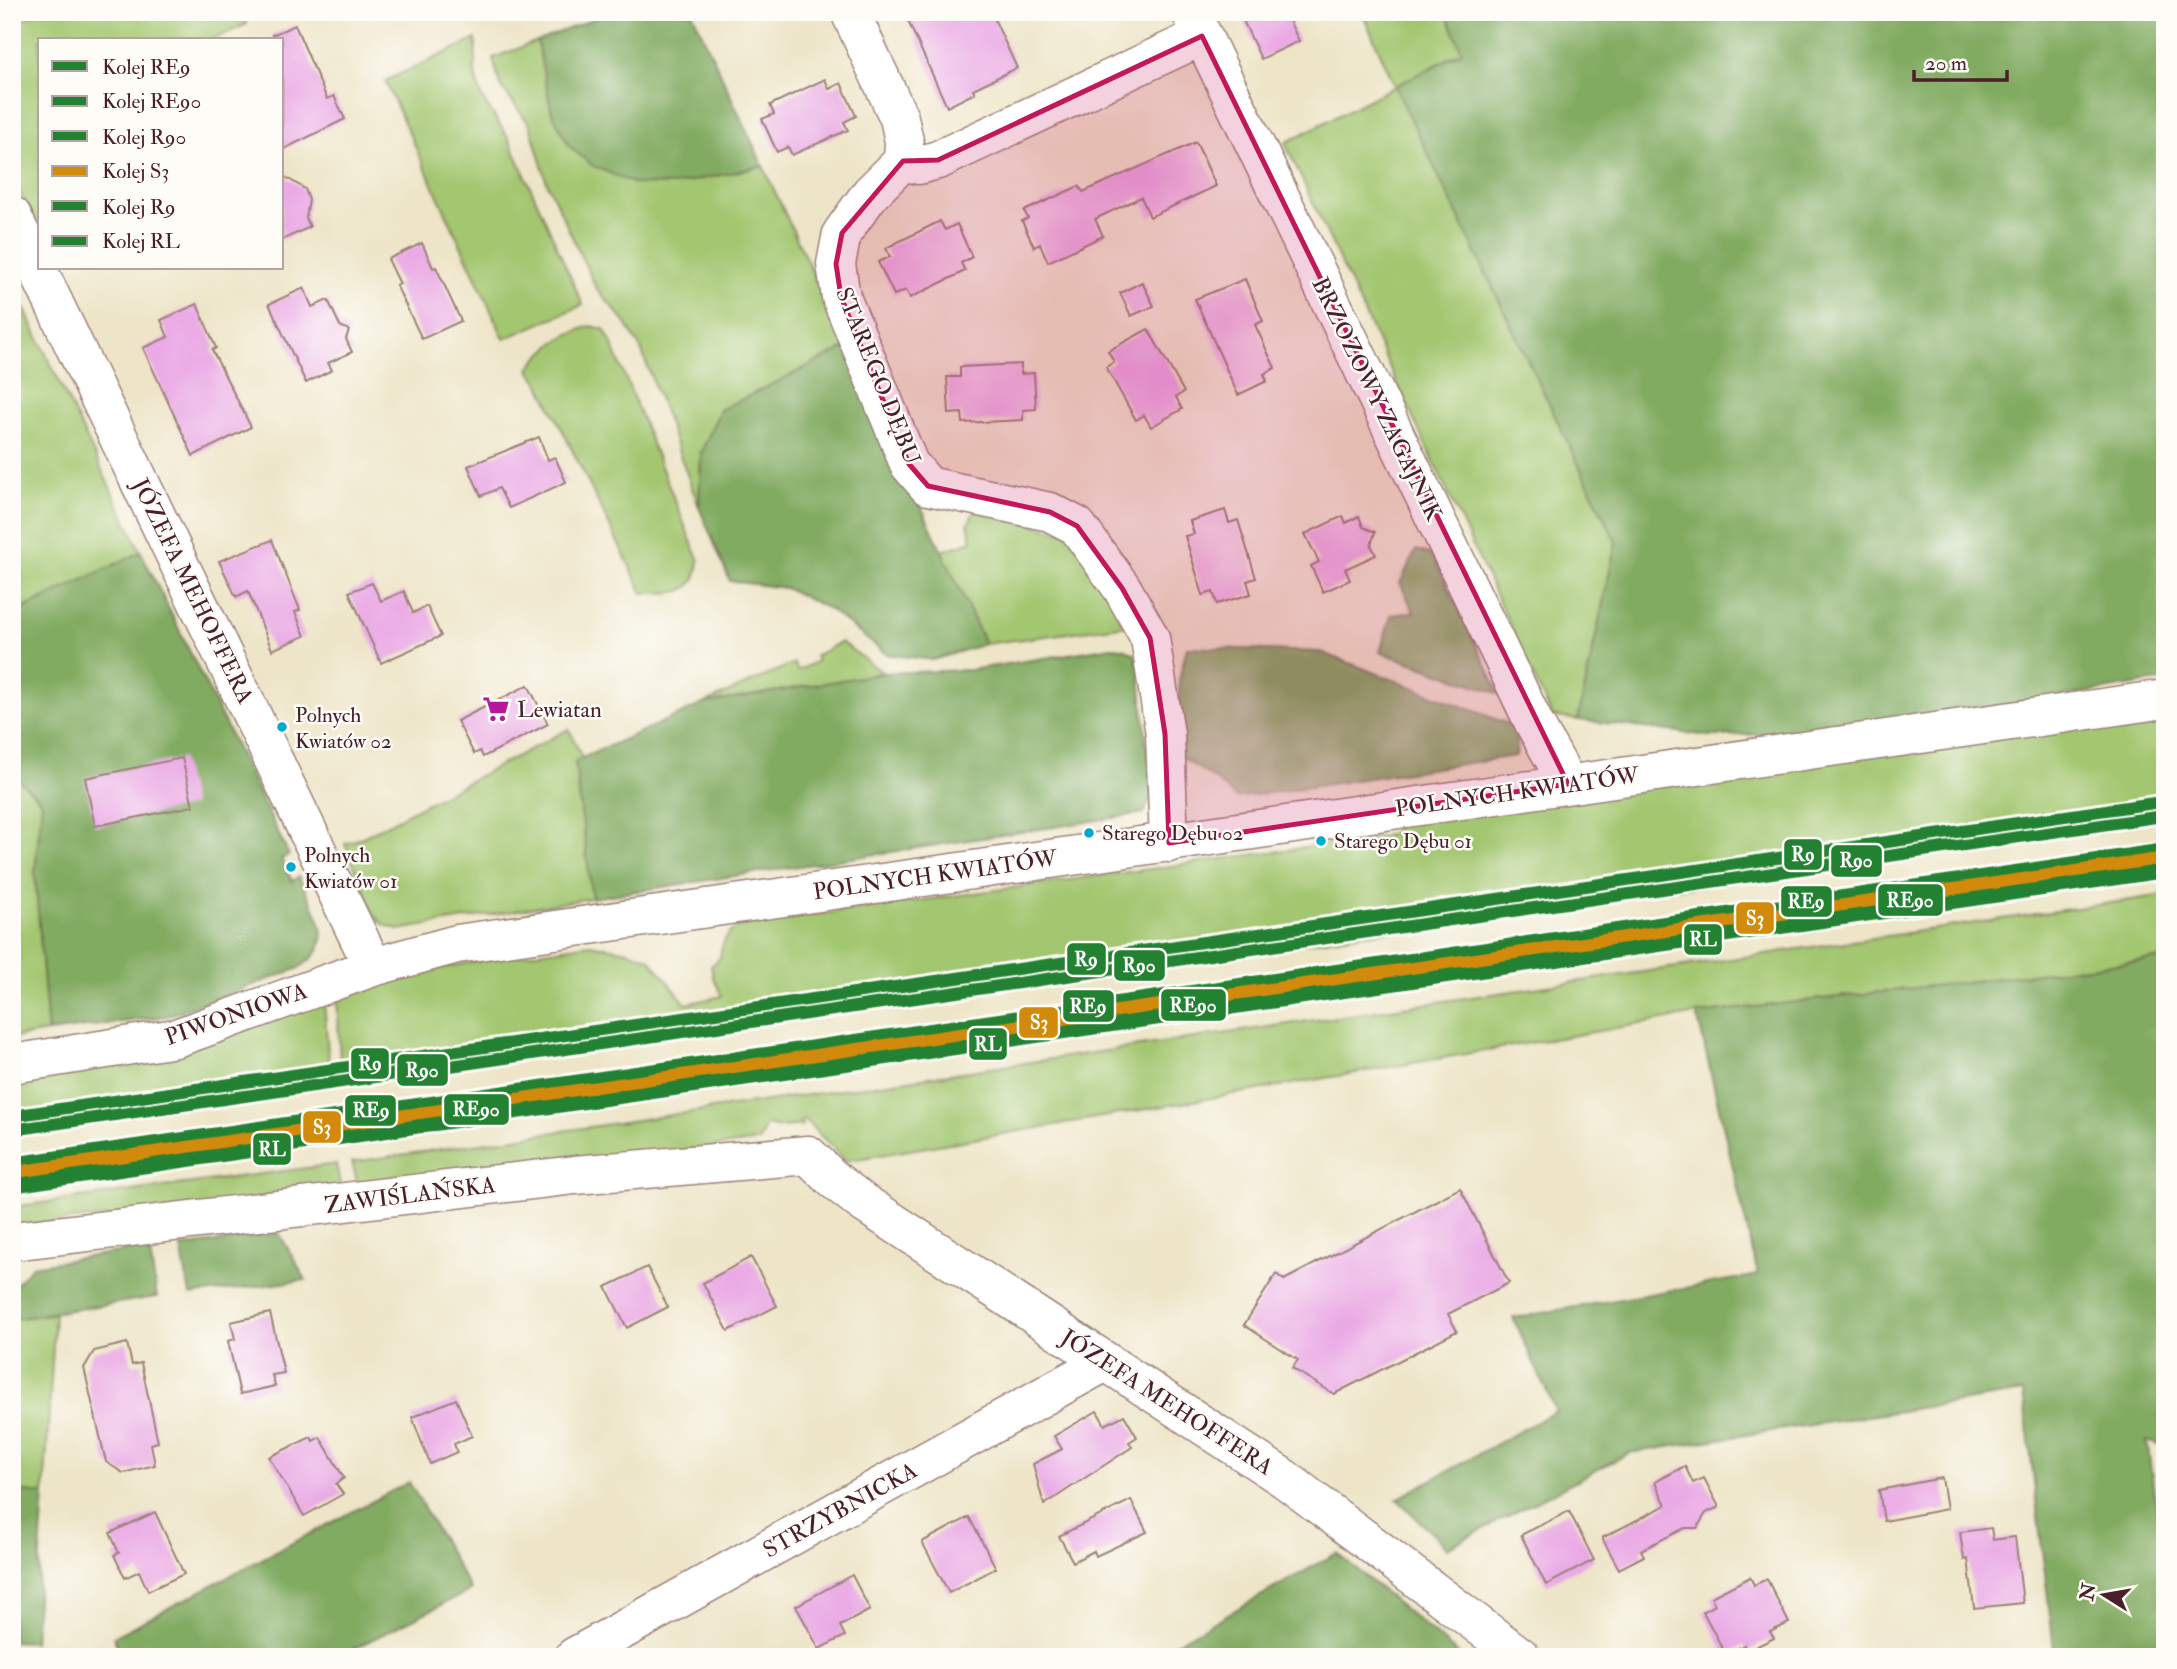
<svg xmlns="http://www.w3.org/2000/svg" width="2177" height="1669" font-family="'IM FELL Double Pica',serif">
<rect width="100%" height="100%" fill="#fdfcf7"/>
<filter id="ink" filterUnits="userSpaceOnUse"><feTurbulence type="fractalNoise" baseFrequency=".0143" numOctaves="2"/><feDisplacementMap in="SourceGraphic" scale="14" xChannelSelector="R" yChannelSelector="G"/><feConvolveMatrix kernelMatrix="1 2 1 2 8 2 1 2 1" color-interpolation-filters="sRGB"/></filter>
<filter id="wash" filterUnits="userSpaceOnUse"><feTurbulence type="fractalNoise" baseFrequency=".00686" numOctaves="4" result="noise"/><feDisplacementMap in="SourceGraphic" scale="28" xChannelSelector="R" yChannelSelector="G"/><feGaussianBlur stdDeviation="1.57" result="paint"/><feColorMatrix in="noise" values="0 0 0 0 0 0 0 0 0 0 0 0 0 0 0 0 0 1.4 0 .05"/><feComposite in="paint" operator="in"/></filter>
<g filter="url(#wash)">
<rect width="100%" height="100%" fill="#eee5c8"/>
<g fill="#a3c66f" stroke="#76724d" stroke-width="2">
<polygon points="40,12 242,12 247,24 212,40 40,40 40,236 12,175 12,24"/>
<polygon points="1362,12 1446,12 1463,51 1395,86 1616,542 1578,720 1552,716 1285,143 1395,86"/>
<polygon points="476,39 475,75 482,98 509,139 583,305 504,339 385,81"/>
<polygon points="537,41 552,113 673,185 763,166 847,347 720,410 701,453 699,507 641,349 625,322 596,288 547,183 530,125 500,85 493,58"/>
<polygon points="12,283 141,552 12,614"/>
<path d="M 591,326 L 604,329 L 611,342 L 699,561 C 696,598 672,592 643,593 L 539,383 L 529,369 C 548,345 561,335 591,326 Z"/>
<polygon points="975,511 1068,533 1128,625 985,644 942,551 972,541 968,524"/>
<polygon points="841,642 883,673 703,704 794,663 798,671 817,661 815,656"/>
<path d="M 2165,712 L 2165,817 L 741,1025 L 341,1080 L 337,997 L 393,978 L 472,962 L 590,944 L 628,951 L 649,958 L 686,1004 L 722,996 L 713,977 L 711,966 L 720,958 C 722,941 727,932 742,925 L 1382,837 L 1395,832 L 1393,824 Z"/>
<polygon points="569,729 582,758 575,761 592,898 398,930 383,924 374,914 345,844 365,836"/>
<polygon points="12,770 17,778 42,802 35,874 48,1032 12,1038"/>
<path d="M 2165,895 L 2165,958 L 1697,1014 L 846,1161 L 805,1120 L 800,1122 L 802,1126 C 788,1124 779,1131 766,1124 L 759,1141 L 360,1192 L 352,1162 Z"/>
<polygon points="324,1001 329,1066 324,1069 325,1082 12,1128 12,1080"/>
<polygon points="336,1164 342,1194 12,1226 12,1207"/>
<polygon points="55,1314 44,1494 12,1491 12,1319"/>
</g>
<g fill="#82ab62" stroke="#666546" stroke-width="2">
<polygon points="611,12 692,12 763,166 673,185 635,184 593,166 569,146 552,113 537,41"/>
<polygon points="1446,12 2165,12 2165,680 1841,732 1710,736 1578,720 1616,542 1395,86 1462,52"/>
<polygon points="847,347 985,644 933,660 886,654 829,609 785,588 730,581 699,507 701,453 720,410"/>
<polygon points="1416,550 1433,555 1500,694 1380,652 1391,615 1414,612 1400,583"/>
<path d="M 141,552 L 289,855 L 281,859 L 292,881 L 299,877 C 316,915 342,944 297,969 L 167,1016 L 48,1032 L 35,874 L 42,802 L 17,778 L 12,769 L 12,614 Z"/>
<polygon points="1112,647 1123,648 1135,654 1139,668 1152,796 1144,813 592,898 575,761 703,704 883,673 970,670"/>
<polygon points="1187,647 1321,652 1519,728 1516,756 1236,798 1217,781 1179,755 1179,680"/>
<polygon points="2165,958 2165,1447 2147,1441 2165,1574 2165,1657 2055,1657 2023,1392 1629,1453 1447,1548 1397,1499 1556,1411 1513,1318 1758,1275 1697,1014"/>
<polygon points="279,1233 306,1280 190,1295 181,1247"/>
<polygon points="149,1247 157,1297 12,1319 12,1289 32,1266"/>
<polygon points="409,1482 471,1590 337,1657 123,1657 113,1637"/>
<polygon points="12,1491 44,1494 34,1642 12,1641"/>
<polygon points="1337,1553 1462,1657 1156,1657 1155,1655"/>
</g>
<g id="blocks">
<g fill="#eaaae5">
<polygon points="904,12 991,12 1017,68 973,89 975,93 947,107"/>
<polygon points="1239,12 1285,12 1299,41 1261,59"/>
<polygon points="295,25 327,99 334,96 345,119 282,150 282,40 274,40 272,35"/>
<polygon points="825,79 829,89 841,83 856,116 844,122 848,130 792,155 788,147 777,152 762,119 774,114 770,105"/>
<polygon points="1196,142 1216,186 1150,217 1141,197 1095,219 1103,236 1048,262 1040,244 1034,247 1022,221 1028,218 1024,211 1079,186 1083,192"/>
<polygon points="282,175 305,189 309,200 306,218 310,227 282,240"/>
<polygon points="940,221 945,230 957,224 972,257 961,263 965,271 910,298 906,290 894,295 878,262 890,257 886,248"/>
<polygon points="422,243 433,268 436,267 461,321 422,339 396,285 400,284 388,259"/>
<polygon points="1245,279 1263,321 1255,325 1275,368 1264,374 1267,381 1238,395 1195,299"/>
<polygon points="1142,282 1154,306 1131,316 1120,293"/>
<polygon points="304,288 312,307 328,300 340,326 349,330 346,339 352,352 328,363 332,370 306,383 269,304"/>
<polygon points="197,304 216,348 212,350 251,427 193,456 143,348 168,337 161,320"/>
<polygon points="1148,329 1184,392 1176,397 1182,409 1151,427 1144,415 1136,420 1106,367 1114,362 1108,351"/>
<polygon points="1021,364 1021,374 1034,373 1036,409 1023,410 1023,420 963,423 962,413 949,414 947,377 960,377 960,367"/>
<polygon points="539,437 548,460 555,457 566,482 509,508 499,488 481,496 468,466"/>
<polygon points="1225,510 1229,523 1238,520 1256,578 1247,581 1251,594 1217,604 1213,592 1203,595 1185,536 1194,534 1190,521"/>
<polygon points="1343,516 1346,523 1359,516 1363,527 1375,532 1371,545 1376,555 1345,569 1350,580 1323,592 1311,566 1319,562 1305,534"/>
<polygon points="272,540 300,610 295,612 305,636 272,650 248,591 236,597 219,561"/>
<polygon points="372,583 381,601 404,591 413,613 427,606 441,636 381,663 349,592"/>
<polygon points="528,685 548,724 483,757 480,751 474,754 457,721"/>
<polygon points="182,758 193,806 95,826 85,778"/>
<polygon points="1460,1188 1509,1283 1448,1314 1457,1331 1334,1394 1292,1368 1298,1360 1244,1325 1276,1274 1284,1280"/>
<polygon points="751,1257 777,1306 728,1331 703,1283"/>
<polygon points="647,1267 668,1307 627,1328 606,1287"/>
<polygon points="270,1313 284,1373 272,1375 275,1386 240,1394 228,1341 235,1339 231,1322"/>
<polygon points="127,1343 132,1365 141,1363 158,1442 151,1444 155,1465 123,1473 106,1462 84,1368 94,1351"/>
<polygon points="456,1399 472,1436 454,1444 457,1452 430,1464 412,1417"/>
<polygon points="1097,1411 1105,1425 1124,1415 1137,1437 1129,1442 1132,1447 1044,1505 1033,1464 1062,1449 1054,1436"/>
<polygon points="311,1437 313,1441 320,1437 344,1478 336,1484 343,1494 304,1516 269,1457"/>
<polygon points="1685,1466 1693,1483 1704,1478 1719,1507 1706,1513 1697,1528 1685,1528 1641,1550 1644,1556 1619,1569 1602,1538 1666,1505 1655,1482"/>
<polygon points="1942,1478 1947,1509 1884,1521 1879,1490"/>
<polygon points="1131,1500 1147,1532 1096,1556 1094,1551 1073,1562 1059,1536"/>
<polygon points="1569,1511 1594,1560 1546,1585 1521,1535"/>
<polygon points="155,1512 184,1574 148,1591 139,1571 125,1578 114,1555 119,1553 110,1533"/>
<polygon points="969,1517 996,1568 949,1593 922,1542"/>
<polygon points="1991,1528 1993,1540 2015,1537 2023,1603 1974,1608 1968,1559 1964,1560 1960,1532"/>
<polygon points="852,1575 870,1610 840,1626 845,1636 819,1649 796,1606"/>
<polygon points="1750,1577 1754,1585 1767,1579 1789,1623 1770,1632 1774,1638 1747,1651 1744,1645 1726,1655 1703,1612 1715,1605 1711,1597"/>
</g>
</g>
</g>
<g filter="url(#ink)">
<use href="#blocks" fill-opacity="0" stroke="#9c827a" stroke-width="2"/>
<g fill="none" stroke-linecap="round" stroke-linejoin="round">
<g stroke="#9c827a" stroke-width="41">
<g id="minor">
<polyline points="850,12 899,118 904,141 903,161 870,194 842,233 836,264 841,297 909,464 928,486 1050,512 1077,526 1122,588 1150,638 1165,734 1169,843"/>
<polyline points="1191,12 1534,723 1568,784"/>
<polyline points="903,161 919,165 938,160 1202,36"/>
<polyline points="12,216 373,967"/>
<polyline points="12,1064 176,1038 373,967 457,944 2165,699"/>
<polyline points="12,1241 575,1175 808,1155 833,1179 862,1202 1285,1479 1521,1657"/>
<polyline points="574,1657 1105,1362"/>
</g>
</g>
<use href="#minor" stroke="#fff" stroke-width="38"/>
<g stroke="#fdfcf7" stroke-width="18">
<polyline id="rail-1" points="12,1163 2165,849"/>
</g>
<g stroke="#fdfcf7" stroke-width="18">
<polyline id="rail-2" points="14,1177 2165,863"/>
</g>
<g stroke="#fdfcf7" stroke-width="18">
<polyline id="rail-3" points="12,1130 2163,816"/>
</g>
<g stroke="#fdfcf7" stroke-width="18">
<polyline id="rail-4" points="16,1172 2165,858"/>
</g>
<g stroke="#fdfcf7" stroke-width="18">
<polyline id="rail-5" points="12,1116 2161,802"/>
</g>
<g stroke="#fdfcf7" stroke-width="18">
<polyline id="rail-6" points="18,1186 2165,872"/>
</g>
<use href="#rail-1" stroke="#238132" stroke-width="12"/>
<use href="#rail-2" stroke="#238132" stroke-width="12"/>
<use href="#rail-3" stroke="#238132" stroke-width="12"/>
<use href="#rail-4" stroke="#d28a0b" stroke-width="12"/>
<use href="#rail-5" stroke="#238132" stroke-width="12"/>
<use href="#rail-6" stroke="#238132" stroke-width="12"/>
</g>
</g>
<path fill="#c2185b" fill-opacity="0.2" stroke="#c2185b" stroke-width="5" stroke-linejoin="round" d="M 1202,36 L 1568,784 L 1169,843 L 1165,734 L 1150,638 L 1122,588 L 1077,526 L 1050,512 L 928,486 L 909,464 L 841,297 L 836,264 L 842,233 L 903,161 L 938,160 Z"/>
<defs>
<g id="supermarket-bare" transform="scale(2.1)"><path d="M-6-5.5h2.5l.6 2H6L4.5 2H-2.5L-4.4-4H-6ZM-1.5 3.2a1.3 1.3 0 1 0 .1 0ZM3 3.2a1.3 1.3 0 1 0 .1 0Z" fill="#b5179e" stroke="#fdfcf7" stroke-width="2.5" paint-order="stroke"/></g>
</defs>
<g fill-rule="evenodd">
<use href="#supermarket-bare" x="496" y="709"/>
</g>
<g fill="#00a9ce" stroke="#fdfcf7" stroke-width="2.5">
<circle cx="282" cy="727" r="6"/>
<circle cx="1089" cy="833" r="6"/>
<circle cx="1321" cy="841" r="6"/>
<circle cx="291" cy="867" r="6"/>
</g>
<g text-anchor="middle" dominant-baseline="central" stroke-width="5" stroke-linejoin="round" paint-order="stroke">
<g font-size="21" fill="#4a1f2b" stroke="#fdfcf7" text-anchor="start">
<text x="295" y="715">Polnych<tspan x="295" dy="26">Kwiatów 02</tspan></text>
<text x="1102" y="833">Starego Dębu 02</text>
<text x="1334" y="841">Starego Dębu 01</text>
<text x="304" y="855">Polnych<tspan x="304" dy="26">Kwiatów 01</tspan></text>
</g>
<g font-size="23" fill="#4a1f2b" stroke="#fdfcf7">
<text transform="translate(878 376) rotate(68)">STAREGO DĘBU</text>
<text transform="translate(1377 399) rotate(64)">BRZOZOWY ZAGAJNIK</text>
<text transform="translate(193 591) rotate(64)">JÓZEFA MEHOFFERA</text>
<text transform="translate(1517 792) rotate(-8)">POLNYCH KWIATÓW</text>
<text transform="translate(935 875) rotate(-8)">POLNYCH KWIATÓW</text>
<text transform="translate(236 1014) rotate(-19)">PIWONIOWA</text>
<text transform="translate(410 1195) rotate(-7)">ZAWIŚLAŃSKA</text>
<text transform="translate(1167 1402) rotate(33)">JÓZEFA MEHOFFERA</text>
<text transform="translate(840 1510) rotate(-29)">STRZYBNICKA</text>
</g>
<g font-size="23" fill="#4a1f2b" stroke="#fdfcf7" text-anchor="start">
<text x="517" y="709">Lewiatan</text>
</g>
</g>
<g stroke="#fdfcf7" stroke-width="2.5">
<rect x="1783" y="838" width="40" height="33" rx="7" fill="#238132"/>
<rect x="1830" y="844" width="53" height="34" rx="7" fill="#238132"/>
<rect x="1877" y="883" width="67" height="34" rx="7" fill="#238132"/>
<rect x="1780" y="885" width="53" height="33" rx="7" fill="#238132"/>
<rect x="1735" y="901" width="40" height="34" rx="7" fill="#d28a0b"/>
<rect x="1683" y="923" width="40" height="33" rx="7" fill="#238132"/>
<rect x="1066" y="942" width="41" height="34" rx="7" fill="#238132"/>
<rect x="1113" y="949" width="53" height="33" rx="7" fill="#238132"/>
<rect x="1160" y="988" width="67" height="34" rx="7" fill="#238132"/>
<rect x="1062" y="989" width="53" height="34" rx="7" fill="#238132"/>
<rect x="1018" y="1006" width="41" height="33" rx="7" fill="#d28a0b"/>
<rect x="968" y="1027" width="40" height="34" rx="7" fill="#238132"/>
<rect x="350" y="1047" width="40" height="33" rx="7" fill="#238132"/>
<rect x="396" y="1053" width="53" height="34" rx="7" fill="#238132"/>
<rect x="443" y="1093" width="67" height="33" rx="7" fill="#238132"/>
<rect x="344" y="1094" width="53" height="33" rx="7" fill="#238132"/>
<rect x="302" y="1110" width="40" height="34" rx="7" fill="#d28a0b"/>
<rect x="252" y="1132" width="40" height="34" rx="7" fill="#238132"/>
</g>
<g font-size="19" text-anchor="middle" font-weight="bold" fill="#fff">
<text x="1803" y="861">R9</text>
<text x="1856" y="867">R90</text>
<text x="1910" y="907">RE90</text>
<text x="1806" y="908">RE9</text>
<text x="1755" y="925">S3</text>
<text x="1703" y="946">RL</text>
<text x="1086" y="966">R9</text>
<text x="1139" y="972">R90</text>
<text x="1193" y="1012">RE90</text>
<text x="1088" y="1013">RE9</text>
<text x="1039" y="1029">S3</text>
<text x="988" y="1051">RL</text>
<text x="370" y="1070">R9</text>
<text x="422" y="1077">R90</text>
<text x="476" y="1116">RE90</text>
<text x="371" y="1117">RE9</text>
<text x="322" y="1134">S3</text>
<text x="272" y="1156">RL</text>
</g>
<rect width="2177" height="1669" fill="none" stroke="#fdfcf7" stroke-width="42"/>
<rect x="38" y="38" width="245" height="231" fill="#fdfcf7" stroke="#b5a4a5" stroke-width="2"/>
<rect x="52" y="61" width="35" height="10" fill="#238132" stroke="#b5a4a5" stroke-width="2"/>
<text x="102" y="74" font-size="21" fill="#4a1f2b">Kolej RE9</text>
<rect x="52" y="96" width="35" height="10" fill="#238132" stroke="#b5a4a5" stroke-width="2"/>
<text x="102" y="108" font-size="21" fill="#4a1f2b">Kolej RE90</text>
<rect x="52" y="131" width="35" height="10" fill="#238132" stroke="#b5a4a5" stroke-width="2"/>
<text x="102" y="144" font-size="21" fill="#4a1f2b">Kolej R90</text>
<rect x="52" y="166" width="35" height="10" fill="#d28a0b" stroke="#b5a4a5" stroke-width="2"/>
<text x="102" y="178" font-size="21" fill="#4a1f2b">Kolej S3</text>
<rect x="52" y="201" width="35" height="10" fill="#238132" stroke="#b5a4a5" stroke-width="2"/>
<text x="102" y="214" font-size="21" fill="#4a1f2b">Kolej R9</text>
<rect x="52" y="236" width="35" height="10" fill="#238132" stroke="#b5a4a5" stroke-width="2"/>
<text x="102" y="248" font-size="21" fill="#4a1f2b">Kolej RL</text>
<g transform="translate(2104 1595) rotate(281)" stroke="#fdfcf7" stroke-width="5" paint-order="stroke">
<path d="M0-5L12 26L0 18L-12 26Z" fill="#4a1f2b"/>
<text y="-10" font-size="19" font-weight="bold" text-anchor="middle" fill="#4a1f2b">N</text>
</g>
<path d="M1914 70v10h93v-10" fill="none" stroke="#4a1f2b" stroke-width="3.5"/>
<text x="1925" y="70" font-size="21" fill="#4a1f2b" stroke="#fdfcf7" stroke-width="5" paint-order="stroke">20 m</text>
</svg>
